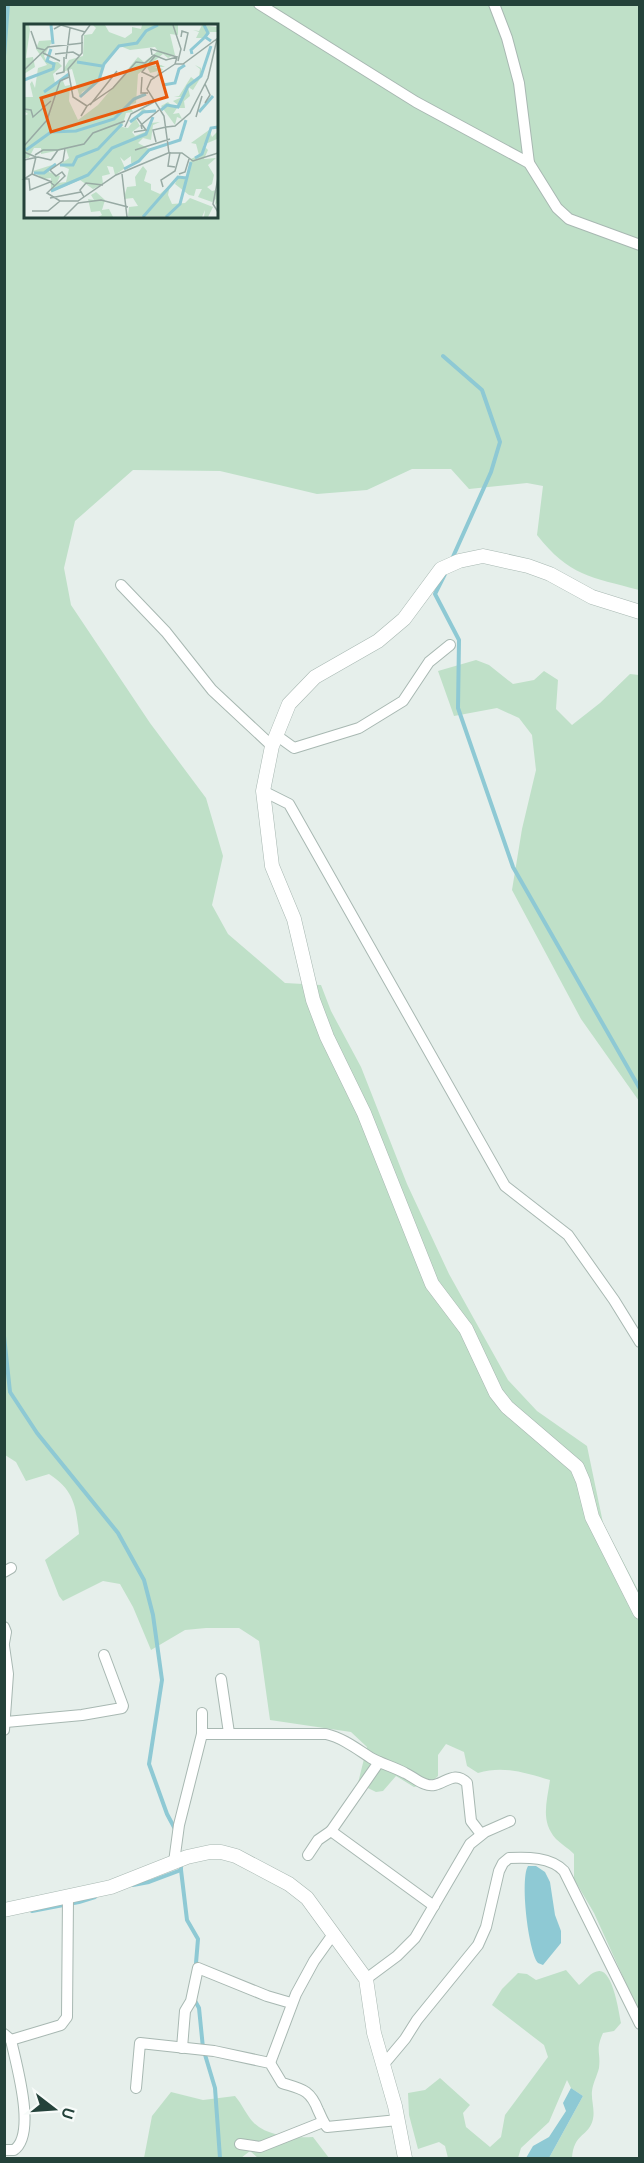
<svg xmlns="http://www.w3.org/2000/svg" width="644" height="2163" font-family="'DM Sans',sans-serif">
<rect width="100%" height="100%" fill="#e6efeb"/>
<g fill="#bfe0c8" fill-rule="evenodd">
<path d="M 4,5 L 639,5 L 639,590 C 591,577 569,576 537,535 L 543,486 L 527,483 L 469,489 L 451,469 L 412,469 L 367,490 L 317,494 L 220,471 L 133,470 L 75,521 L 64,568 L 71,605 L 150,723 L 206,798 L 223,856 L 212,905 L 228,934 L 285,983 L 321,985 L 331,1011 L 361,1067 L 407,1184 L 449,1274 L 508,1380 L 537,1411 L 587,1446 L 603,1523 L 639,1592 L 639,2012 L 594,1913 L 574,1879 L 574,1854 C 568,1848 561,1844 556,1839 C 540,1821 547,1802 550,1780 C 525,1773 504,1765 478,1773 L 467,1766 L 464,1752 L 446,1744 L 438,1755 L 438,1776 L 430,1783 L 414,1787 L 396,1776 L 383,1791 L 376,1792 L 358,1783 L 367,1747 L 351,1732 L 270,1720 L 259,1641 L 239,1628 L 206,1628 L 185,1630 L 151,1650 L 133,1607 L 120,1584 L 103,1581 L 63,1601 L 59,1596 L 45,1560 L 79,1534 C 76,1506 74,1490 49,1474 L 26,1481 L 16,1462 L 5,1455 ZM 26,26 L 216,26 L 216,216 L 26,216 Z"/>
<polygon points="476,660 489,665 513,684 534,680 544,671 558,680 556,709 572,725 600,703 630,674 639,675 639,1101 581,1019 512,890 522,829 536,770 532,735 519,718 497,708 454,716 438,671"/>
<path d="M 566,1970 L 579,1985 C 585,1981 590,1972 599,1971 C 613,1970 619,2013 621,2023 L 614,2031 L 603,2033 C 595,2051 601,2052 599,2068 C 597,2076 593,2083 592,2091 C 591,2100 595,2110 593,2119 C 589,2137 574,2132 572,2158 L 549,2158 L 583,2096 L 571,2088 L 567,2080 L 549,2122 L 521,2148 L 518,2158 L 499,2158 L 497,2157 L 495,2158 L 448,2158 L 445,2146 L 439,2142 L 418,2149 L 409,2115 L 408,2093 L 425,2090 L 440,2078 L 470,2105 L 463,2113 L 466,2127 L 490,2147 L 501,2137 L 505,2115 L 548,2057 L 544,2045 L 492,2005 L 502,1989 L 518,1973 L 527,1974 L 536,1980 Z"/>
<path d="M 171,2092 L 203,2100 L 235,2096 C 242,2104 247,2116 254,2123 C 269,2137 294,2138 313,2137 L 329,2158 L 258,2158 L 250,2151 L 241,2158 L 144,2158 L 152,2116 Z"/>
</g>
<g fill="#8ec9d4">
<path d="M 528,1866 L 536,1866 L 545,1872 L 550,1882 L 555,1915 L 561,1931 L 561,1943 L 543,1965 L 538,1963 C 528,1950 520,1879 528,1866 Z"/>
<polygon points="571,2088 583,2096 549,2158 526,2158 533,2146 549,2137 566,2111 563,2103"/>
</g>
<g fill="none" stroke-linecap="round" stroke-linejoin="round">
<g stroke="#8ec9d4" stroke-width="4">
<polyline points="4,56 8,4"/>
<polyline points="443,356 482,390 500,442 491,472 452,559"/>
<polyline points="445,574 435,594 459,640 458,708 513,867 640,1089"/>
<polyline points="4,1336 10,1392 37,1433 118,1533 144,1580 153,1615 162,1680 149,1764 167,1814 175,1829"/>
<polyline points="181,1870 187,1920 198,1939 196,1963 200,1966"/>
<polyline points="133,1885 149,1882 181,1870 181,1862"/>
<polyline points="32,1911 79,1902 95,1897"/>
<polyline points="194,1999 199,2008 203,2048 215,2088 220,2158"/>
</g>
<g stroke="#a8b8b2" stroke-width="12">
<g id="minor">
<polyline points="259,4 416,102 529,163 557,208 569,219 640,245"/>
<polyline points="494,4 507,38 519,83 529,163"/>
<polyline points="121,585 166,632 212,690 272,746"/>
<polyline points="276,735 294,748 359,728 403,701 429,662 450,645"/>
<polyline points="263,791 289,804 505,1186 568,1235 614,1300 640,1342"/>
<polyline points="4,1572 11,1568"/>
<polyline points="4,1627 6,1632 4,1643"/>
<polyline points="4,1646 8,1674 4,1730"/>
<polyline points="221,1679 229,1733"/>
<polyline points="6,1722 82,1715 122,1708 123,1706 104,1655"/>
<polyline points="202,1734 202,1713"/>
<polyline points="379,1762 331,1831 434,1906"/>
<polyline points="308,1855 318,1840 331,1831"/>
<path d="M 174,1862 L 179,1825 L 202,1734 L 326,1734 C 343,1738 357,1749 371,1758 C 382,1764 394,1767 405,1773 C 412,1776 418,1782 425,1784 C 441,1791 452,1767 467,1783 L 471,1821 L 481,1834"/>
<polyline points="366,1979 397,1956 415,1938 470,1844 485,1832 510,1821"/>
<path d="M 4,2034 L 11,2040 C 16,2064 37,2134 14,2150 L 4,2150"/>
<polyline points="11,2040 61,2025 67,2017 68,1897"/>
<polyline points="182,2048 185,2011 191,2001 198,1968 267,1996 291,2003"/>
<polyline points="270,2063 296,1994 314,1961 334,1933"/>
<path d="M 384,2064 L 405,2039 L 417,2020 L 478,1945 L 486,1927 L 499,1871 L 503,1863 L 509,1858 C 527,1857 551,1857 564,1871 L 640,2024"/>
<path d="M 136,2088 L 140,2043 L 214,2051 L 270,2063 L 282,2083 C 301,2089 310,2089 318,2110 C 321,2116 323,2122 327,2127 L 398,2120"/>
<polyline points="240,2144 260,2147 323,2122"/>
</g>
</g>
<g stroke="#a8b8b2" stroke-width="15">
<g id="tertiary">
<polyline points="640,612 592,597 550,574 528,566 483,556 459,561 441,569 404,619 378,641 315,677 289,704 272,746 263,791 272,866 294,919 313,1000 327,1037 364,1113 432,1284 466,1329 496,1393 507,1407 577,1467 583,1481 592,1517 640,1612"/>
<polyline points="4,1910 111,1887 187,1857 210,1852 221,1852 236,1856 289,1884 307,1898 366,1979 374,2033 395,2106 405,2158"/>
</g>
</g>
<use href="#minor" stroke="#fff" stroke-width="10"/>
<use href="#tertiary" stroke="#fff" stroke-width="14"/>
</g>
<g transform="translate(24 24)">
<rect width="194" height="194" fill="#e6efeb"/>
<path d="M 0,1 L 5,1 L 6,6 L 2,34 L 9,33 L 11,43 L 0,50 ZM 69,1 L 81,1 L 85,8 L 101,14 L 108,9 L 108,3 L 117,5 L 118,1 L 154,1 L 154,11 L 146,10 L 151,31 L 144,34 L 139,30 L 124,42 L 137,41 L 141,43 L 130,43 L 139,45 L 133,52 L 134,47 L 126,49 L 123,43 L 114,50 L 112,79 L 106,81 L 109,88 L 102,89 L 98,103 L 104,104 L 119,84 L 123,87 L 112,95 L 116,102 L 108,108 L 111,112 L 121,108 L 127,99 L 136,98 L 129,101 L 127,116 L 119,114 L 114,119 L 127,126 L 115,138 L 107,139 L 107,132 L 100,137 L 96,133 L 101,144 L 91,151 L 89,143 L 83,142 L 86,150 L 78,152 L 79,160 L 69,165 L 56,156 L 27,168 L 27,154 L 19,155 L 9,147 L 28,141 L 25,148 L 36,152 L 33,159 L 42,158 L 45,145 L 35,141 L 45,134 L 42,125 L 17,130 L 17,124 L 10,124 L 5,134 L 0,134 L 0,92 L 4,90 L 0,87 L 0,73 L 9,73 L 6,60 L 8,57 L 11,64 L 14,44 L 23,41 L 12,25 L 15,17 L 29,16 L 20,32 L 23,38 L 34,38 L 38,42 L 29,50 L 31,59 L 39,57 L 41,62 L 46,61 L 45,77 L 54,96 L 74,81 L 114,33 L 120,38 L 134,27 L 131,23 L 106,26 L 96,22 L 79,43 L 72,60 L 58,68 L 56,74 L 48,45 L 38,48 L 45,36 L 59,32 L 60,11 L 68,10 L 72,4 ZM 178,1 L 193,3 L 193,8 L 186,8 L 182,14 L 172,14 L 175,8 L 169,6 L 175,7 ZM 171,41 L 177,44 L 177,53 L 169,66 L 164,63 L 166,72 L 160,77 L 161,84 L 153,84 L 149,90 L 155,89 L 158,95 L 153,93 L 151,101 L 137,82 L 144,78 L 148,82 L 154,81 L 149,77 L 158,73 L 150,73 L 155,72 L 167,53 L 172,57 L 175,53 L 176,45 ZM 185,106 L 188,113 L 193,108 L 193,115 L 179,121 L 184,126 L 180,135 L 192,134 L 184,141 L 190,151 L 188,160 L 183,163 L 188,167 L 193,166 L 193,179 L 191,181 L 192,175 L 188,178 L 174,173 L 178,165 L 172,165 L 170,172 L 165,171 L 151,160 L 154,153 L 163,154 L 167,135 L 175,131 L 172,120 L 167,119 ZM 119,142 L 123,147 L 120,157 L 127,160 L 127,166 L 136,170 L 146,161 L 144,171 L 148,180 L 161,179 L 166,174 L 189,183 L 184,193 L 180,193 L 181,186 L 178,193 L 104,192 L 105,183 L 114,182 L 109,174 L 100,175 L 101,170 L 103,163 L 112,162 L 111,153 ZM 72,168 L 81,176 L 78,186 L 85,185 L 89,193 L 74,193 L 78,191 L 76,187 L 67,188 L 64,175 L 70,176 L 67,171 Z" fill="#bfe0c8"/>
<path fill="none" stroke="#8ec9d4" stroke-width="3" d="M 27,1 L 29,20M 180,1 L 184,9 L 181,13 L 187,17M 168,30 L 167,26 L 180,14M 53,38 L 78,42M 0,56 L 29,45 L 30,40 L 23,37 L 27,25M 139,61 L 151,59 L 155,45 L 161,41M 20,68 L 45,50M 56,73 L 75,56 L 80,40 L 95,22 L 113,19 L 122,7 L 134,1M 137,86 L 143,81 L 154,83 L 164,62 L 177,52 L 187,22M 175,88 L 189,72M 106,98 L 119,88 L 132,87M 2,126 L 27,108 L 52,107 L 90,95 L 110,75 L 122,70M 171,134 L 178,130 L 187,104 L 194,103M 36,141 L 49,141 L 53,133 L 74,125 L 98,100M 100,145 L 115,137 L 125,126 L 156,116 L 162,96M 10,149 L 20,149 L 32,140M 27,167 L 64,151 L 88,124 L 122,110 L 129,93M 119,193 L 154,153 L 163,154M 142,193 L 156,180 L 167,138"/>
<path fill="none" stroke="#98aaa4" stroke-width="1.5" d="M 149,1 L 157,25 L 154,37M 30,5 L 37,1 L 61,8M 7,7 L 13,24 L 21,26M 157,13 L 158,7 L 164,9 L 160,27M 19,29 L 36,37M 31,30 L 49,28 L 56,32M 128,31 L 127,25 L 153,33M 131,32 L 118,48 L 131,54M 42,35 L 46,4M 0,46 L 24,23 L 59,19M 32,50 L 40,48 L 40,33M 118,53 L 117,69 L 124,69M 181,79 L 186,71 L 181,60M 66,81 L 93,47M 63,82 L 49,73 L 44,45 L 58,29 L 58,12 L 66,1M 0,85 L 7,86 L 9,93 L 27,77M 57,92 L 63,82 L 89,64 L 112,38 L 121,39 L 130,31 L 142,36 L 153,33 L 151,40 L 159,40 L 194,14M 172,93 L 178,72M 101,103 L 107,90 L 130,78M 142,103 L 151,102 L 166,89 L 184,54 L 193,15M 118,105 L 117,101 L 135,86M 110,108 L 122,106 L 113,94M 132,118 L 129,106 L 142,103M 0,122 L 23,96 L 36,57 L 45,53M 111,126 L 146,115M 0,128 L 12,133 L 8,150 L 0,155 L 5,155 L 6,166 L 26,158 L 31,162M 146,128 L 144,142 L 151,143M 145,129 L 140,92 L 123,65 L 127,56 L 151,40M 11,131 L 19,126 L 34,126M 0,136 L 14,133 L 27,136M 27,136 L 34,126 L 60,120 L 69,109 L 101,97M 26,146 L 32,152 L 38,148 L 41,152 L 23,169 L 36,177 L 54,177 L 92,151 L 144,129 L 158,129 L 169,137 L 194,129M 26,146 L 39,137 L 41,125M 8,150 L 28,158M 98,150 L 103,193M 155,150 L 161,148 L 165,135M 194,154 L 189,180 L 194,188M 139,163 L 137,156 L 151,147 L 156,129M 60,173 L 56,166 L 62,159 L 79,161M 26,174 L 57,168M 54,179 L 77,176 L 104,183M 8,187 L 24,187 L 36,177M 40,193 L 54,179"/>
<path fill="#e8590c" fill-opacity="0.15" stroke="#e8590c" stroke-width="3" d="M 133,38 L 143,73 L 27,108 L 17,74 Z"/>
<rect width="194" height="194" fill="none" stroke="#24423a" stroke-width="3"/>
</g>
<rect width="644" height="2163" fill="none" stroke="#24423a" stroke-width="12"/>
<g transform="translate(54 2109) rotate(107)" stroke="#f7fbf9" stroke-width="4.5" paint-order="stroke">
<path d="M0-4.5L10 22L0 15L-10 22Z" fill="#24423a"/>
<text y="-9" font-size="16" font-weight="bold" text-anchor="middle" fill="#24423a">U</text>
</g>
</svg>
